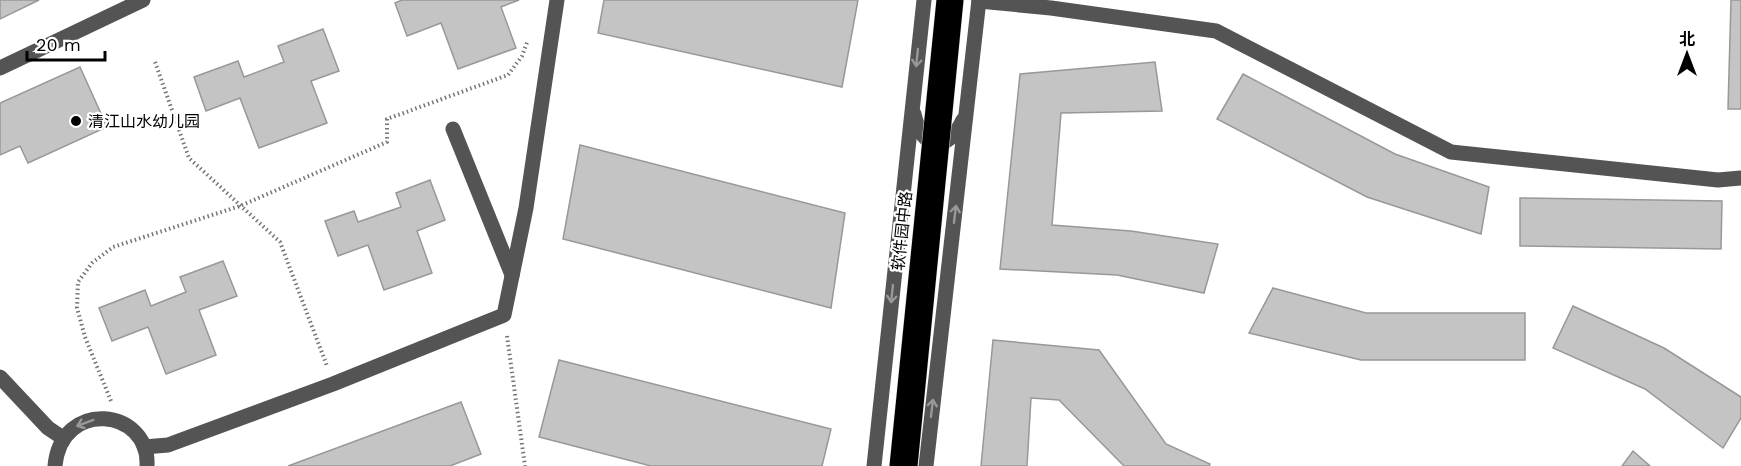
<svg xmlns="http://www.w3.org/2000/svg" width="1741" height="466" font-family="'Work Sans','Noto Sans SC',sans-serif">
<rect width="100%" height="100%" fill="#fff"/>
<g fill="#c4c4c4" stroke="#989898" stroke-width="1.5">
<polygon points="0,0 39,0 0,19"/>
<polygon points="402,0 519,0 501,7 516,48 458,69 441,23 407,36 395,3"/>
<polygon points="604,0 858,0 842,87 598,33"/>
<polygon points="1731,0 1741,0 1741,109 1728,109"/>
<polygon points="323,29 339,71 311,81 327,123 259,148 240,98 206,111 194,77 238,61 244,77 284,62 278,46"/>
<polygon points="1155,62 1162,111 1061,113 1052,225 1131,231 1218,244 1204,293 1117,275 1000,269 1020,74"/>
<polygon points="80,67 107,127 28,163 20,146 0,155 0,103"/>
<polygon points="1243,74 1395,154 1489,187 1481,234 1367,197 1217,119"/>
<polygon points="580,145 845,213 831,308 563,239"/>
<polygon points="430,180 445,220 417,231 432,273 384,290 368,245 338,256 325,221 354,211 358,222 401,207 396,193"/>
<polygon points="1520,198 1722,201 1721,249 1520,246"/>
<polygon points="223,261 237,296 199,310 216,355 166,374 148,327 112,341 99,308 145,290 151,306 186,292 180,277"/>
<polygon points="1273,288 1366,313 1525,313 1525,360 1361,360 1249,333"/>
<polygon points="1573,306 1664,348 1741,397 1741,418 1723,448 1645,389 1553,348"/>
<polygon points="993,340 1099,350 1166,444 1210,464 1209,466 1124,466 1059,400 1031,398 1027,466 981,466"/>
<polygon points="559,360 831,429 822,466 651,466 539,437"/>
<polygon points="461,402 481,454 450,466 288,466"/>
<polygon points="1633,451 1650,466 1622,466"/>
</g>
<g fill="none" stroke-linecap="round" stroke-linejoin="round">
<g stroke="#767676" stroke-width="4" stroke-dasharray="1.5 3" stroke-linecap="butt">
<polyline points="155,62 189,158 280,242 327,366"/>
<polyline points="507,336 525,466"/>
<polyline points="111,401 85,337 77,308 78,282 92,263 113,247 240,206 387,142 387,119 508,75 522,56 528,40"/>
</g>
<g stroke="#545454" stroke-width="15">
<polyline points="979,1 1051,8 1216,31 1451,152 1718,180 1741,178"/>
<polyline points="0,68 143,0"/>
<path d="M 914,114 C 922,150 947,154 963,120"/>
<polyline points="453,129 512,275"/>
<polyline points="0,377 48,428 63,438"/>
<polyline points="144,447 168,445 333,384 504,315 526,208 557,0"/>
<path d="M 55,466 C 61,398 150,408 147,466"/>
<polyline points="874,466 924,0"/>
<polyline points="926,466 979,0"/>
</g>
<g stroke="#dbdbdb" stroke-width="16" stroke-linecap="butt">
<g id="major-bridge">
<polyline points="897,466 944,0"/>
<polyline points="910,466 956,0"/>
</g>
</g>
<use href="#major-bridge" stroke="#000" stroke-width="15"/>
</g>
<defs><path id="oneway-shaft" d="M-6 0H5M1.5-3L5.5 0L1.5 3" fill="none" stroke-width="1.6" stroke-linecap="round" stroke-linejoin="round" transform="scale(1.5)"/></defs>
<g stroke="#989898">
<use href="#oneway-shaft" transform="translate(917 58) rotate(96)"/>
<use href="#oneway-shaft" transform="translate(955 214) rotate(-83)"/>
<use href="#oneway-shaft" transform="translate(892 294) rotate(96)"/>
<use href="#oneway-shaft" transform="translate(932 408) rotate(-83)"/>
<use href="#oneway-shaft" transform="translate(85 423) rotate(160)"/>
</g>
<circle fill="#000" stroke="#fff" stroke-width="2" cx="76" cy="121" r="6"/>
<g text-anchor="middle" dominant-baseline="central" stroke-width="4.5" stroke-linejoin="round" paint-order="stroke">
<g font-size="16" fill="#000" stroke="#fff" text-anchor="start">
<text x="88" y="121">清江山水幼儿园</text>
</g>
<g font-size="16" fill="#000" stroke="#fff">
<text transform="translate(902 231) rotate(-84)">软件园中路</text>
</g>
</g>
<g transform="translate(1687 54)" stroke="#ffffff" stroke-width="4.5" paint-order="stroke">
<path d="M0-4.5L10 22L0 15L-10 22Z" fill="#000000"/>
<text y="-9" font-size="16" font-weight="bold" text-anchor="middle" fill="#000000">北</text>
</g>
<path d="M27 51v9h78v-9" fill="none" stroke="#000000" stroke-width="3"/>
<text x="36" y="51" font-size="18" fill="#000000" stroke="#ffffff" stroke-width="4.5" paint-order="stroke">20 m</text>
</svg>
